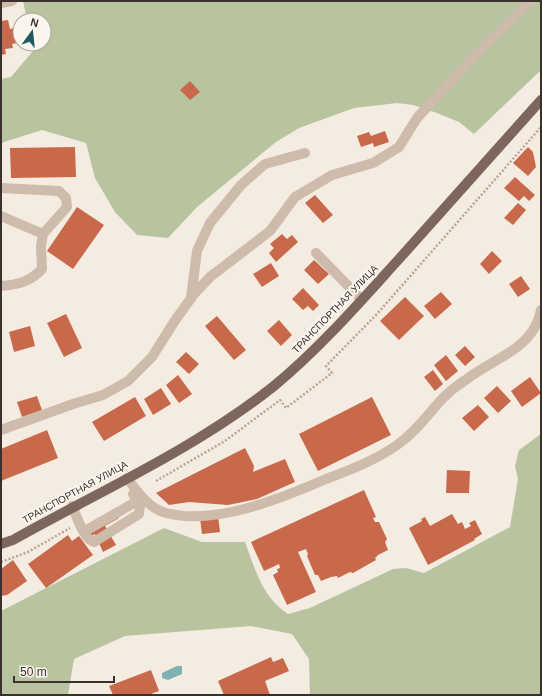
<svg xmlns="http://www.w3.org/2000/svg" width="542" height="696" font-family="Arial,sans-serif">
<rect width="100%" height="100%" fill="#f4ebe1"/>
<g fill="#b8c4a0">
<polygon points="23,1 541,1 541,70 474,134 459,122 437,113 413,105 397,103 354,108 299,128 276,142 197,207 168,238 137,235 115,212 95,178 86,143 42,130 1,143 1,79 11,77 33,51 32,44 44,44 44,20 27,20"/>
<path d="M 541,434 L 541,695 L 310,695 L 309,659 L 292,634 L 251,626 L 125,636 L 74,659 L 68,695 L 1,695 L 1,611 L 164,528 L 202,542 L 245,542 C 255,569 262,597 288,614 L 310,608 L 393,569 L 406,568 L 424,573 L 510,527 L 518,479 L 515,466 L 519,450 Z"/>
</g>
<polygon fill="#7fb0b2" points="177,666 182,666 182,674 168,680 162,678 162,673"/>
<g fill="#c8694b">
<polygon points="8,20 10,29 14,28 17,43 12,44 13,48 5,49 6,54 1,55 1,21"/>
<polygon points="190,81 200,92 190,100 180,90"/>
<polygon points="385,131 389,142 374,147 373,143 361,147 357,136 369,132 371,136"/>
<polygon points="75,147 76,177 11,178 10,148"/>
<polygon points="528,147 533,152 536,167 528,176 513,163"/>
<polygon points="515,177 535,195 529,201 524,196 519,201 504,188"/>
<polygon points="315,195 333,215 323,223 305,203"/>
<polygon points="518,203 526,210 513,225 504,218"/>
<polygon points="77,207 104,225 73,269 47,251"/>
<polygon points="282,234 287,239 292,235 298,242 276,262 269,253 274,248 270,244"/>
<polygon points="492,251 502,261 489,274 480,264"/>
<polygon points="314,260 329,274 318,284 304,270"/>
<polygon points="271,263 279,276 262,287 253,274"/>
<polygon points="521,276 530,289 518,297 509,284"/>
<polygon points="303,288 319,305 313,311 308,306 303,310 292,299"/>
<polygon points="441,292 452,304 435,319 424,306"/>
<polygon points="405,297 424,316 399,340 380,321"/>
<polygon points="66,314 82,348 64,357 47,323"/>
<polygon points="217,316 246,350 234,360 205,326"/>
<polygon points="279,320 292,335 281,346 267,331"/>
<polygon points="30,326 35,346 14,352 9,332"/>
<polygon points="465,346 475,357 465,366 455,355"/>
<polygon points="186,352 199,364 189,374 176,362"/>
<polygon points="446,355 458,371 446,381 434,365"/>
<polygon points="433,370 443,384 435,391 424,377"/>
<polygon points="178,375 192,394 179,403 166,385"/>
<polygon points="530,377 541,393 522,407 511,391"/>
<polygon points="497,386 511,401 498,413 484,398"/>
<polygon points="161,388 171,404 153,415 144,399"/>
<polygon points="37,396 42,410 22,417 17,402"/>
<polygon points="135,397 146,416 104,441 92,422"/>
<polygon points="372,397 391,435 318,471 299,434"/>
<polygon points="478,405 489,417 474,431 462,418"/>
<polygon points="47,430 58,458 1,481 1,449"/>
<polygon points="245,448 254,466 253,472 285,459 295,482 257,499 228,505 189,502 169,505 156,493"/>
<polygon points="447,470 470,471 469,493 446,493"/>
<polygon points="364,490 376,517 373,518 375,522 379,522 387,539 385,542 388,550 378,555 375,558 376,560 353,573 350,572 338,578 337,576 331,577 321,581 318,575 315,575 307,556 308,554 306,549 298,552 316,592 287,605 273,575 278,572 277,569 280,568 279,564 264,571 251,542"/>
<polygon points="114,509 119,518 105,526 116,545 103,552 95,534 92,536 86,525"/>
<polygon points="452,514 458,524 462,522 465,529 471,526 469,523 475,520 482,534 474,539 475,540 428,565 409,528 422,521 421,519 425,517 430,526"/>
<polygon points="218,516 220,532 202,534 200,518"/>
<polygon points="68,535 72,541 79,536 93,555 46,588 28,564"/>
<polygon points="13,560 27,581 7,595 1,596 1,569"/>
<polygon points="271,657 273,662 283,658 289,671 265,681 270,695 224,695 218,681"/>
<polygon points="151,670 159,691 148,695 113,695 109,686"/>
</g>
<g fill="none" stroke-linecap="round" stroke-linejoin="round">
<g stroke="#b9a596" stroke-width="2.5" stroke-dasharray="2 2" stroke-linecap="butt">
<polyline points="156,481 225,441 280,400 286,408 332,373 326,366 377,314 541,127"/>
<polyline points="1,562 28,552 70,528"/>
</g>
<g stroke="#cdbbac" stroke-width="10">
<polyline points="1,3 12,1"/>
<path d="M 1,188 L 59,191 L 66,198 L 67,207 L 43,234 L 41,246 L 42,269 C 31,281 18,285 1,286"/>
<polyline points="1,216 43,234"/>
<polyline points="316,253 362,300"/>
<polyline points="191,298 197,251 210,223 241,185 265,164 305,153"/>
<polyline points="1,430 73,404 103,395 128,381 152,357 174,322 194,294 210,277 270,231 295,197 332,175 373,163 399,147 417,118 484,46 531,1"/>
<path d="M 127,478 C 138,492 148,508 166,513 C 215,526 282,498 326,479 C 350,470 376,460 397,445 C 416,432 428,414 443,398 C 450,391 459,384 467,379 C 495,357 533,350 541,310"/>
<path d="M 72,506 C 77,516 83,539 94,542 L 139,514 L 140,505 L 133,494"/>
<polyline points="84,532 137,501"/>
</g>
<path stroke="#7d675c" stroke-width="10" d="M 1,544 L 13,540 C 100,491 195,449 274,386 C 320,348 359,303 399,259 C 447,206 494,153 541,100"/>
</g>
<g text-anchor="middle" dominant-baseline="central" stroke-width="4" stroke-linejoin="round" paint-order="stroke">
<g font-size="10" fill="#3b302b" stroke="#fbf5ee">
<text transform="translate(335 309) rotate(-46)">ТРАНСПОРТНАЯ УЛИЦА</text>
<text transform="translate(75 492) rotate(-29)">ТРАНСПОРТНАЯ УЛИЦА</text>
</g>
</g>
<rect width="542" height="696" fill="none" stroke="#3b302b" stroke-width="4"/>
<g transform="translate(32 32) rotate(15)"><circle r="19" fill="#fbf5ee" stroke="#aea6a0"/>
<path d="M0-3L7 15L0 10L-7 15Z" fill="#1f5a5e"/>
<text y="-6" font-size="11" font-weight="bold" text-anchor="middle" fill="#3b302b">N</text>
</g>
<path d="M14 676v6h100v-6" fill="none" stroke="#3b302b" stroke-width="2"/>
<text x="20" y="676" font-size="12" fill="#3b302b" stroke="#fbf5ee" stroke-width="3" paint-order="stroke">50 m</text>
</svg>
